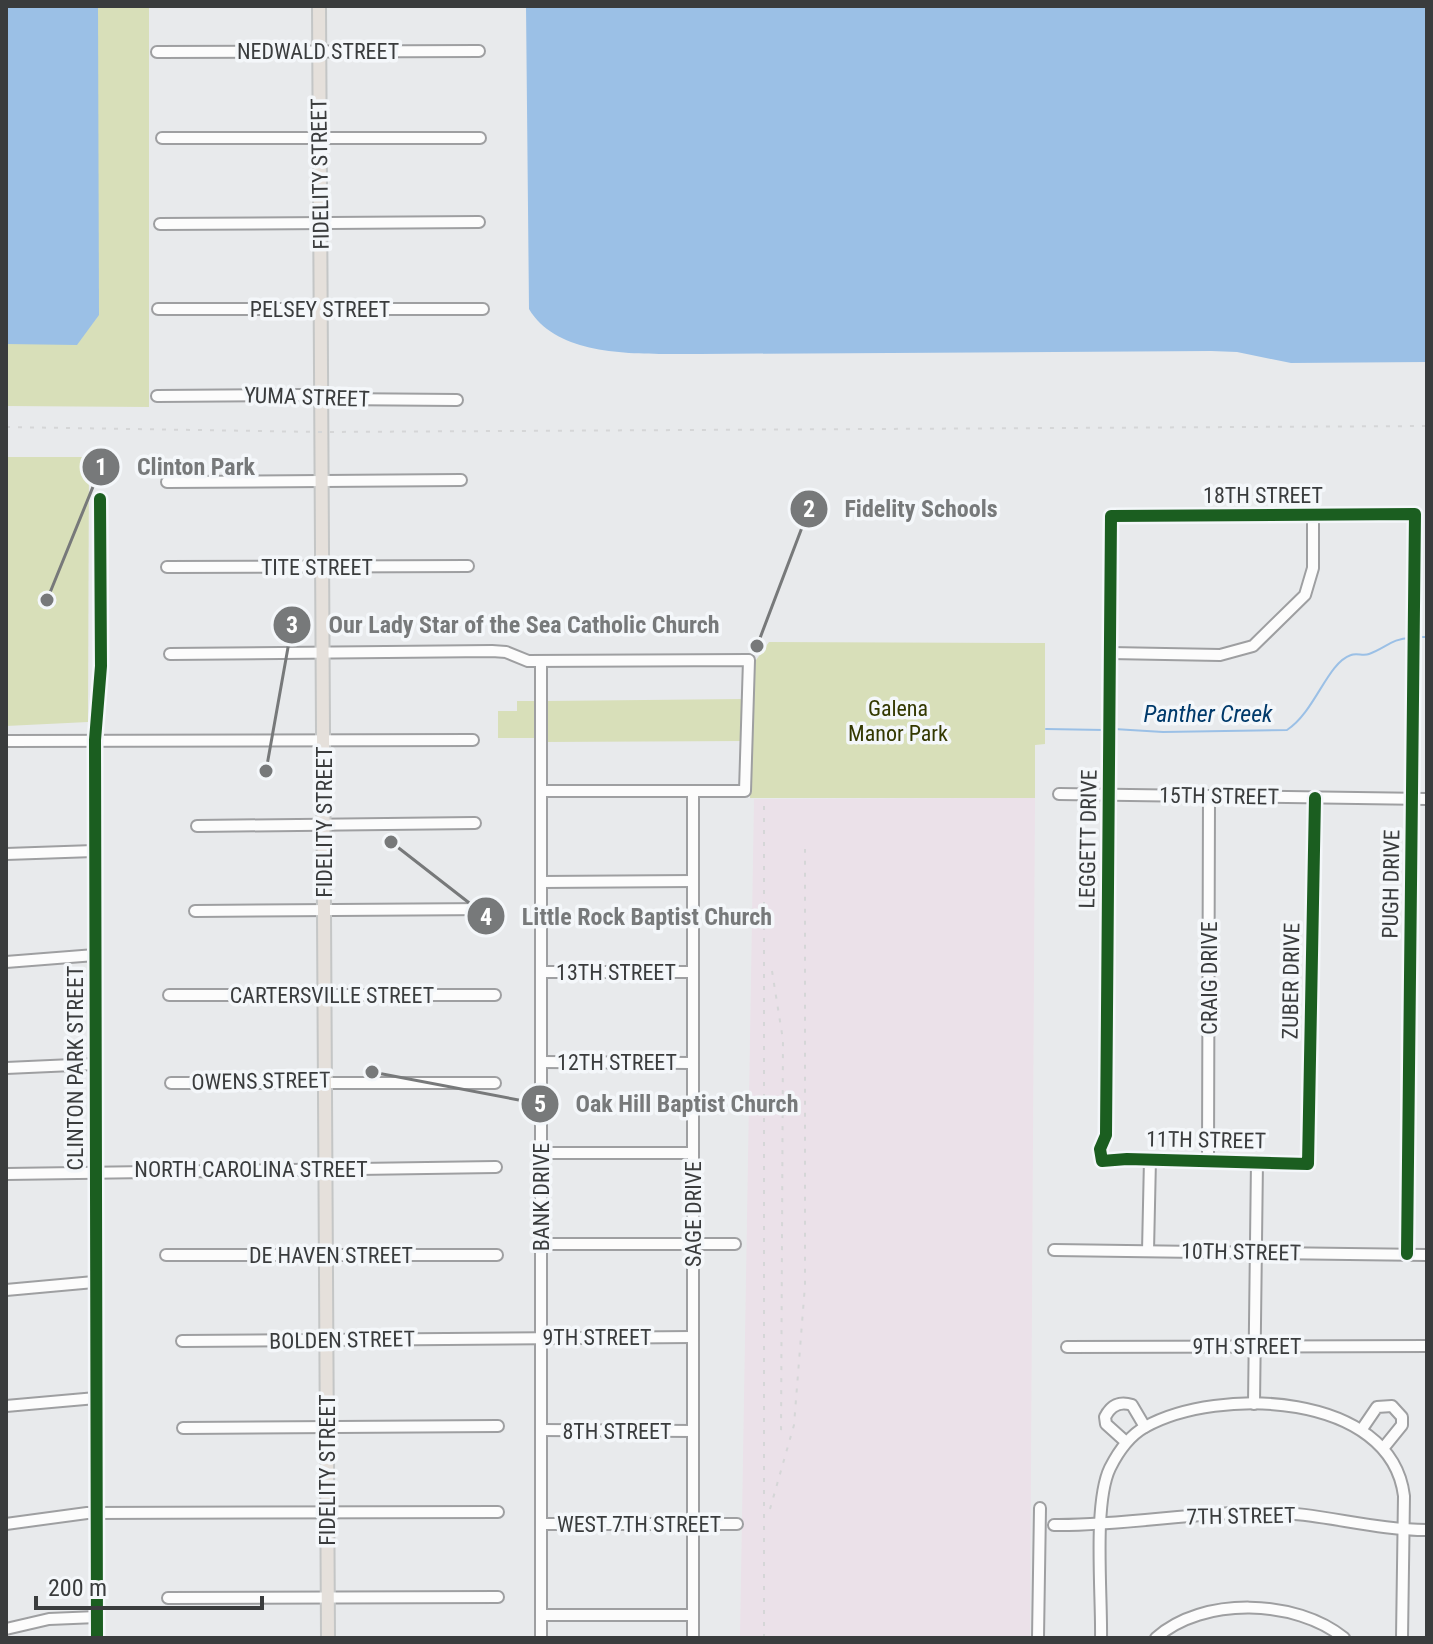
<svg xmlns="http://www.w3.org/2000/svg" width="1433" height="1644" font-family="'Roboto Condensed',sans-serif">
<rect width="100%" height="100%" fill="#e8eaec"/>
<polygon fill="#ebe1e9" points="1035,798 1030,1638 740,1638 754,799"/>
<g fill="#d8dfb9">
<polygon points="6,6 149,6 149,407 6,406"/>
<polygon points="6,457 89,457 88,722 6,726"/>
<polygon points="769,642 1045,643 1045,744 1035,745 1035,798 750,798 751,667"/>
<polygon points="744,699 744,741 545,742 545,701"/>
<polygon points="517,701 536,701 536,738 498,738 498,711 517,711"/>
</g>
<g fill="#9bc0e6">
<polygon points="6,6 98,6 99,315 77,345 6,344"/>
<path d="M 526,6 L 1427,6 L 1427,362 L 1291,363 L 1237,352 L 1211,351 L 700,354 C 648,353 560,361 529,309 Z"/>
</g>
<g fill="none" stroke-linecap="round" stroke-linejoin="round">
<g stroke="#9bc0e6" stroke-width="2">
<polyline points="1416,637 1427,637"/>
<polyline points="1046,729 1104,730"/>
<path d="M 1114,729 L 1163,732 L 1287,730 C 1315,712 1327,663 1351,655 C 1356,653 1364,656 1369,654 C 1384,649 1393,638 1410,638"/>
</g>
<g stroke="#9e9fa1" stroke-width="14">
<g id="minor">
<polyline points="157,52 479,51"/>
<polyline points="162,138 480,138"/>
<polyline points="160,224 479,222"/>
<polyline points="158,309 483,309"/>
<polyline points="157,396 310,395 331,399 457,400"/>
<polyline points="167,482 461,480"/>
<polyline points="167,567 468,566"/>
<polyline points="1110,653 1220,655 1253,646 1305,595 1313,568 1313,515"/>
<polyline points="170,654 492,651 506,652 528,661 749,660 745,791 541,791"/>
<polyline points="541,661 541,1638"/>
<polyline points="6,741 473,740"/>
<polyline points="693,791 693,1638"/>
<polyline points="1059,794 1427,799"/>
<polyline points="1315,798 1308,1164 1127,1159 1102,1161 1100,1149 1106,1135 1111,516 1415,514 1407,1254"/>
<polyline points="197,826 475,823"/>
<polyline points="6,854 94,851"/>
<polyline points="541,882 693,881"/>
<polyline points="195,911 493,909"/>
<polyline points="6,962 95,955"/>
<polyline points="541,972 692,972"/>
<polyline points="169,995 495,995"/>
<polyline points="541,1062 692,1063"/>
<polyline points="6,1068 95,1064"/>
<polyline points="171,1083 495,1083"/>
<polyline points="541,1153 693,1153"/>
<polyline points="1208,1160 1209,796"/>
<polyline points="6,1174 496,1167"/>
<polyline points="541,1244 735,1244"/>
<polyline points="1054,1250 1427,1255"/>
<polyline points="1148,1251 1150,1159"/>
<polyline points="166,1255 497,1255"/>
<polyline points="6,1290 94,1282"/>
<polyline points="182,1341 693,1337"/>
<polyline points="1067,1347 1427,1346"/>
<polyline points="1254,1404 1257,1161"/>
<polyline points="6,1406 96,1398"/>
<polyline points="183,1428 498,1426"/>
<polyline points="1362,1429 1377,1407 1392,1406 1402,1417 1402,1425 1385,1446"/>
<polyline points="541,1430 693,1431"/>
<path d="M 1126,1442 L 1106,1424 L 1105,1417 C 1111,1405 1120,1401 1132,1405 L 1145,1427"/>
<polyline points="6,1524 87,1513 498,1512"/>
<polyline points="541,1524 737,1524"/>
<path d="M 1054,1525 C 1124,1526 1192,1512 1262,1512 C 1318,1512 1372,1530 1427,1530"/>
<polyline points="168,1598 498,1597"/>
<polyline points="541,1615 693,1615"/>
<polyline points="6,1629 49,1619 97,1617"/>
<polyline points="97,1638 95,740 101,666 100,499"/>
<polyline points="1038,1638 1040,1508"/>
<path d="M 1101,1638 C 1102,1596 1093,1503 1110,1468 C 1118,1452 1129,1436 1145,1427 C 1218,1386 1391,1392 1404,1496 L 1402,1638"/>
<path d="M 1156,1638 C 1203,1596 1296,1599 1344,1638"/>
</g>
</g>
<g stroke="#c4c6c6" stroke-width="16">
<polyline id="major" points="319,6 328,1638"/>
</g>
<use href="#minor" stroke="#fcfcfc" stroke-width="10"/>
<use href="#major" stroke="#e5e0db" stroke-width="12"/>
<g stroke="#d5d6d7" stroke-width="2" stroke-dasharray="4 8" stroke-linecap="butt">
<polyline points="6,427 321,432 1427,426"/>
<polyline points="772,971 783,1040 781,1438"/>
<polyline points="770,1509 794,1425 805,1285 805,849"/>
<polyline points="764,1638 764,806"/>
</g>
<g stroke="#f4f7fa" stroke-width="17">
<g id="cycleway">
<polyline points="1315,798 1308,1164 1127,1159 1102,1161 1100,1149 1106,1135 1111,516 1415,514 1407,1254"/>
<polyline points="97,1638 95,740 101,666 100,499"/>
</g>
</g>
<use href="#cycleway" stroke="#1b5e20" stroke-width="12"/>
</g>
<g text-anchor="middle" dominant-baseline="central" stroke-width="7" stroke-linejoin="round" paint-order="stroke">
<g font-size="22" fill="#3a3c3d" stroke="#f4f7fa">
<text x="318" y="51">NEDWALD STREET</text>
<text transform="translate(320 174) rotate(-91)">FIDELITY STREET</text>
<text x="320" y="309">PELSEY STREET</text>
<text transform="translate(307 397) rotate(2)">YUMA STREET</text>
<text x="1263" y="495">18TH STREET</text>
<text x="317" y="567">TITE STREET</text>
<text transform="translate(1219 796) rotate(1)">15TH STREET</text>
<text transform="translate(324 822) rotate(-90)">FIDELITY STREET</text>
<text transform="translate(1088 839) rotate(-89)">LEGGETT DRIVE</text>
<text transform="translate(1391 884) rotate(-89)">PUGH DRIVE</text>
<text x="616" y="972">13TH STREET</text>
<text transform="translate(1209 978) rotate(-90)">CRAIG DRIVE</text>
<text transform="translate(1291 981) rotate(-89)">ZUBER DRIVE</text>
<text x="332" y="995">CARTERSVILLE STREET</text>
<text x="617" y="1062">12TH STREET</text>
<text transform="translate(75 1068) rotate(-90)">CLINTON PARK STREET</text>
<text transform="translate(261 1081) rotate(-1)">OWENS STREET</text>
<text transform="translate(1206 1140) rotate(1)">11TH STREET</text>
<text x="251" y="1169">NORTH CAROLINA STREET</text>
<text transform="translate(541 1197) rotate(-90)">BANK DRIVE</text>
<text transform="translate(693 1214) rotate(-90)">SAGE DRIVE</text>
<text transform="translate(1241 1252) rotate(1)">10TH STREET</text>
<text x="331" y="1255">DE HAVEN STREET</text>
<text x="597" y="1337">9TH STREET</text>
<text transform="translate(342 1340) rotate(-1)">BOLDEN STREET</text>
<text x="1247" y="1346">9TH STREET</text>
<text x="617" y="1431">8TH STREET</text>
<text transform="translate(327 1470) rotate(-90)">FIDELITY STREET</text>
<text transform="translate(1241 1516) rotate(-1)">7TH STREET</text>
<text x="639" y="1524">WEST 7TH STREET</text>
</g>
<g font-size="22" fill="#333800" stroke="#f4f7fa">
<text x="898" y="708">Galena<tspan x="898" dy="25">Manor Park</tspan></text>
</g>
<g font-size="24" font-style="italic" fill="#003a6b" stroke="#f4f7fa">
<text x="1208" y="714">Panther Creek</text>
</g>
</g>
<path fill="none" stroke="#77797a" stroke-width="3" d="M47 600L101 467M757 646L809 509M266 771L292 625M391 842L486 916M372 1072L540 1104"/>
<g fill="#77797a" stroke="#f4f7fa" stroke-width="3">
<circle cx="47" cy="600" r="8"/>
<circle cx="757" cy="646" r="8"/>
<circle cx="266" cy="771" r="8"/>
<circle cx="391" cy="842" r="8"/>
<circle cx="372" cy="1072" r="8"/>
<circle cx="101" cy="467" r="20"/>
<circle cx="809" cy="509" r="20"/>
<circle cx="292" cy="625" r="20"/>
<circle cx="486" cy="916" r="20"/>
<circle cx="540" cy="1104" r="20"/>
</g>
<g font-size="24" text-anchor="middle" font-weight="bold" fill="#fff">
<text x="101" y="475">1</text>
<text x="809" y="517">2</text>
<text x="292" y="633">3</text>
<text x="486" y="925">4</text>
<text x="540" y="1112">5</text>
</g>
<g font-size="24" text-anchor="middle" font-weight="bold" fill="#77797a" stroke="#f4f7fa" stroke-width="7" stroke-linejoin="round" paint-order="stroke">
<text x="196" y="475">Clinton Park</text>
<text x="921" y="517">Fidelity Schools</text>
<text x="524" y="633">Our Lady Star of the Sea Catholic Church</text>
<text x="647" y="925">Little Rock Baptist Church</text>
<text x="687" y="1112">Oak Hill Baptist Church</text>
</g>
<rect width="1433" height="1644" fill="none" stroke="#3a3c3d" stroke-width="16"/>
<path d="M36 1596v12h226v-12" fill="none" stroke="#3a3c3d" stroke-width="4"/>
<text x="48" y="1596" font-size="24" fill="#3a3c3d" stroke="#f4f7fa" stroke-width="6" paint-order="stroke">200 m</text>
</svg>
